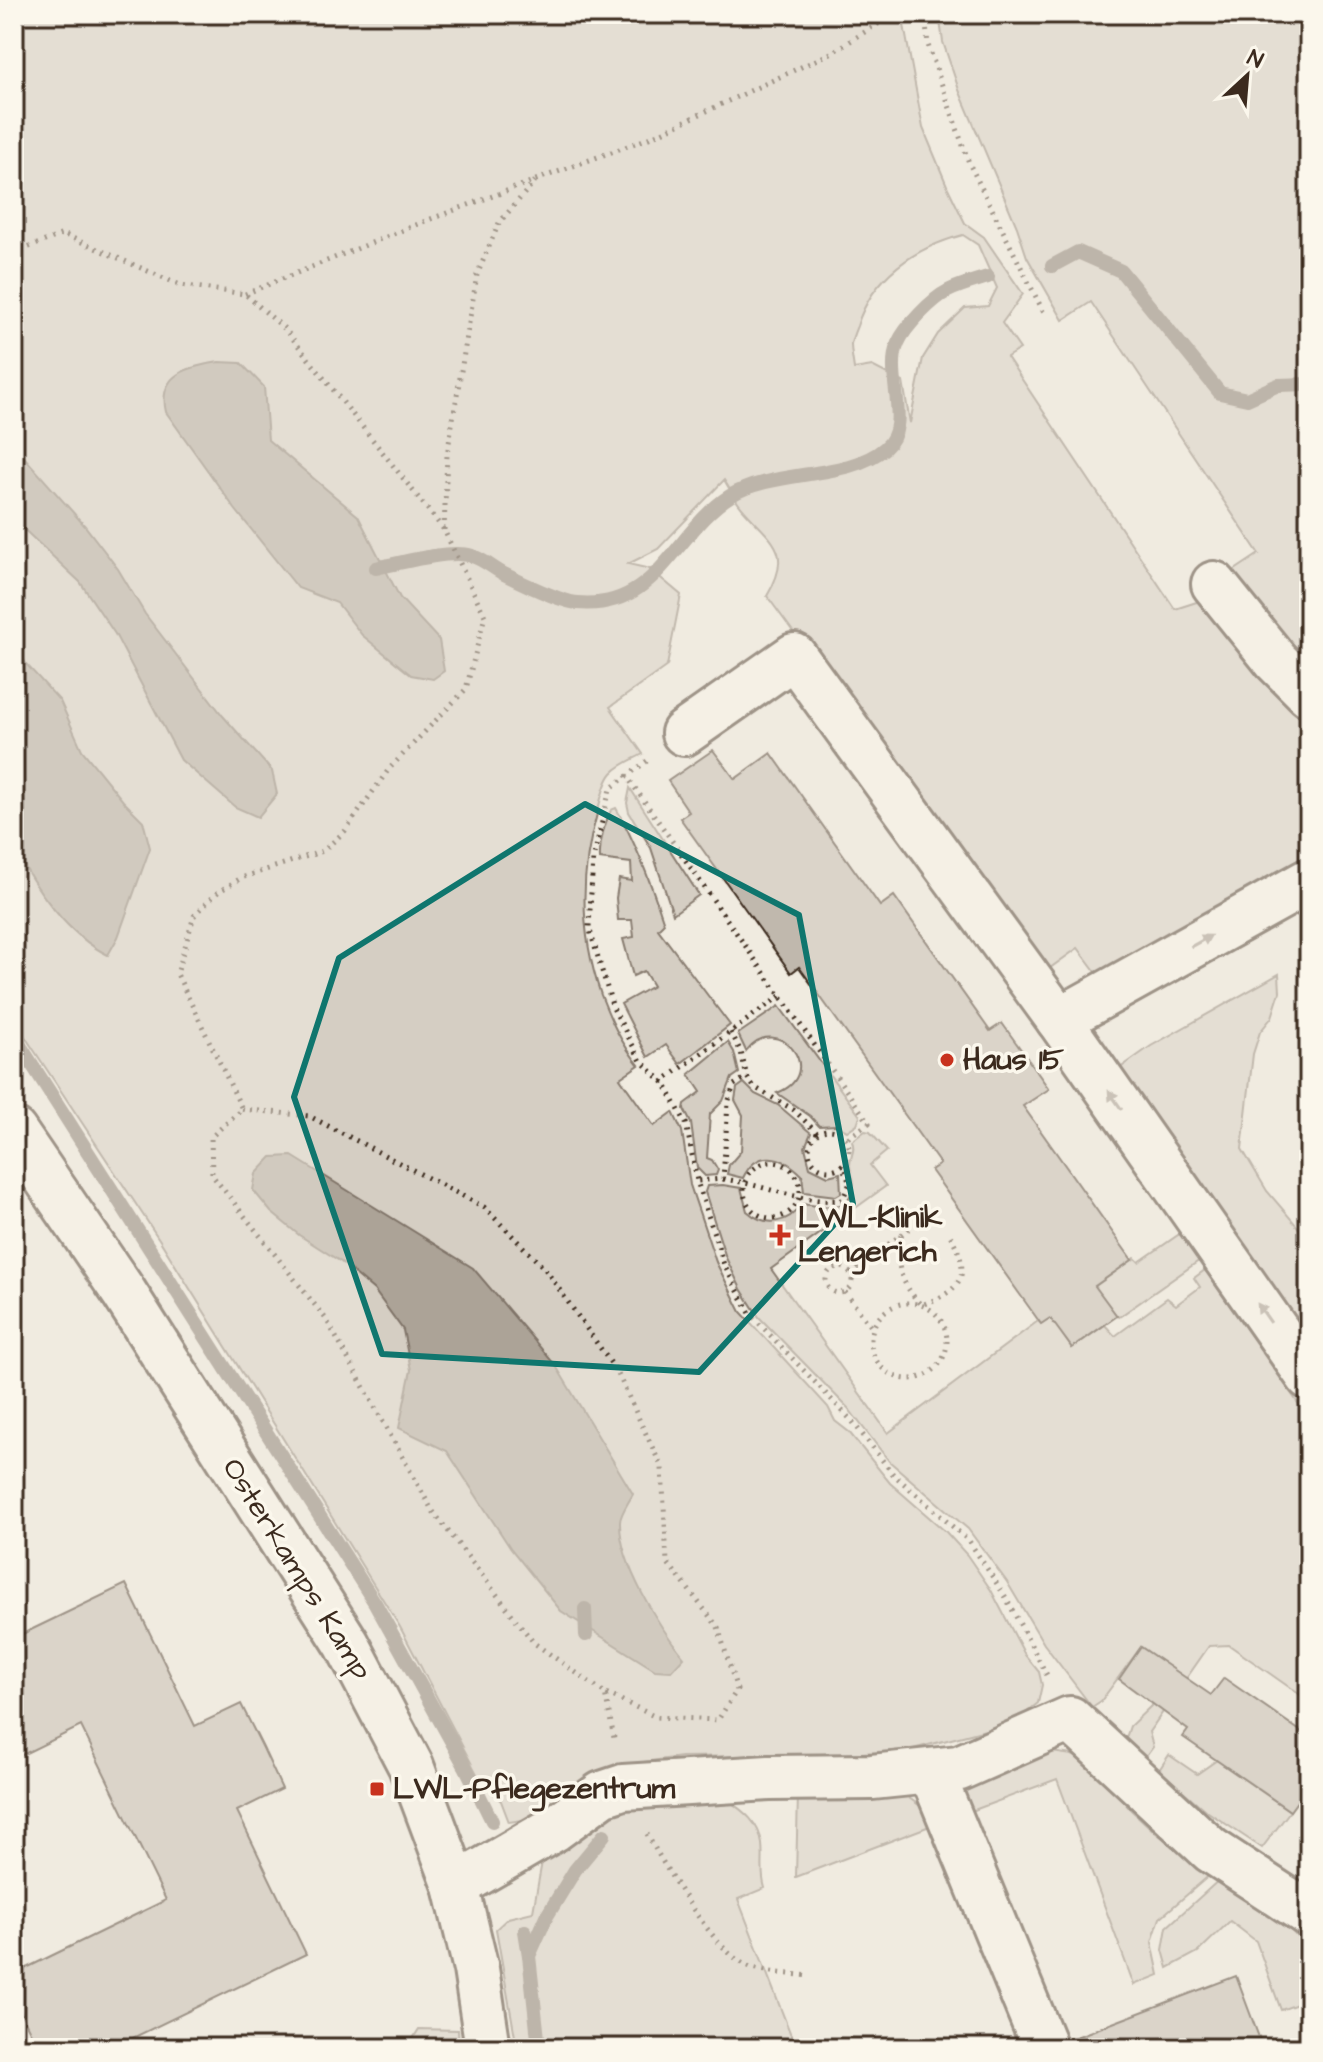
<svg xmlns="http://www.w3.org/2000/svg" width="1323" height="2062" font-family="'Architects Daughter',sans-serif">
<rect width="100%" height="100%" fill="#f0ebe0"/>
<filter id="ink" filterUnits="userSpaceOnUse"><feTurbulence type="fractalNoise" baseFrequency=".0125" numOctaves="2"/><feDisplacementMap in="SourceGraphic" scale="16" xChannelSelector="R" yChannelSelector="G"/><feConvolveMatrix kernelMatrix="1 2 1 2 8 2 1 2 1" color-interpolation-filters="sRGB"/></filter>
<g filter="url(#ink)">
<g fill="#d5cec3" stroke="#887c70" stroke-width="2" fill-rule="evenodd">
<path d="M 14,14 L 902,14 L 923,128 L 948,188 L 965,223 L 984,237 L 1023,294 L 1002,323 L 1020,349 L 1007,357 L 1175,609 L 1206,599 L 1309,715 L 1309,867 L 1102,980 L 1078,948 L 1043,973 L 767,596 C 795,549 770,541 742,508 C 735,500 730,489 724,480 L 658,549 L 628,564 L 650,569 L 681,595 L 667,666 L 610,707 L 643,754 C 634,759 619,765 612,773 C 604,782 600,802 597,814 C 579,875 580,934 601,995 C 611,1021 621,1043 639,1065 L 620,1078 L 654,1126 L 673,1112 L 682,1131 L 690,1185 L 716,1262 L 741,1312 L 828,1407 L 835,1421 L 849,1432 L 890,1483 L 946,1532 L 967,1555 L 991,1590 L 1025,1655 L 1039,1672 L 1042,1685 L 1038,1703 L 1021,1717 L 1001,1726 L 909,1750 L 830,1755 L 681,1757 L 643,1762 L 556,1800 L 530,1819 L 509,1822 L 501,1801 L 478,1776 L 400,1627 L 159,1239 L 14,1020 ZM 963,235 L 978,245 L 997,288 L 988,306 L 965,308 L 938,334 L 923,358 L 910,423 L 903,382 L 872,366 L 854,369 C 853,361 851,352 851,344 C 852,338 855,331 857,326 C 873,276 914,248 963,235 Z"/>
<polygon points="939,14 1309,14 1309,678 1232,572 1259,554 1091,302 1063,320 1027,257 1017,227 959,90 943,42"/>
<polygon points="630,788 699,895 673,914 651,848 629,812 627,803"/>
<path d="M 616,808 C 637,845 651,883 664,923 L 658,929 L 730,1025 L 680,1064 L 666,1045 L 648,1057 L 621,1004 L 653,986 L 644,971 L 633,976 L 623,939 L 634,937 L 632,920 L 618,920 L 616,898 L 619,879 L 632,881 L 631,863 L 600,859 C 599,842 604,825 611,810 Z"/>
<polygon points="1279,974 1280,992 1272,1017 1260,1032 1253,1054 1242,1149 1267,1191 1309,1240 1309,1356 1116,1071 1151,1046"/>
<path d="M 779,1006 L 860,1116 L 857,1124 L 847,1131 L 836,1125 L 819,1126 L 810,1116 L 777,1093 C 829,1073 777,1010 746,1051 L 738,1034 Z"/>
<polygon points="728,1042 734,1052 739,1073 732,1078 723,1101 710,1114 707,1158 712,1160 718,1170 716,1175 705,1176 697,1168 691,1123 684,1109 685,1104 701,1092 689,1074"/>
<path d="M 744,1083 L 755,1094 L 778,1105 L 811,1133 L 805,1147 L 810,1167 L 828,1176 L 840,1173 L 841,1193 L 836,1196 L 804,1192 L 802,1175 C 782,1155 757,1148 743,1178 L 727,1174 L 729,1165 L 741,1151 L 743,1115 L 735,1100 L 737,1088 Z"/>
<path d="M 865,1131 L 870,1132 L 887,1151 L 870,1165 L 886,1186 L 771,1269 L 888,1433 L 1038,1321 L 1041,1324 L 1051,1317 L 1072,1348 L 1105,1325 L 1115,1336 L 1167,1298 L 1176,1305 L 1200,1287 L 1194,1278 L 1205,1270 L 1309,1419 L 1309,1701 L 1229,1645 L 1209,1646 L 1149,1732 L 1153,1747 L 1142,1762 L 1125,1741 L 1130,1726 L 1153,1704 L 1176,1672 L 1141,1647 L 1101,1701 L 1092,1707 L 1044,1644 L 1007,1582 L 968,1529 L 889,1461 L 848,1408 L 759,1317 L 741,1289 L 726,1258 L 705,1192 L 707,1186 L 723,1185 L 741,1188 L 747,1211 C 766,1228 788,1224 802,1204 C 823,1207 852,1213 854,1184 C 854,1177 850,1171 850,1165 C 850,1156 856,1151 852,1141 Z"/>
<polygon points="1181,1233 1200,1260 1119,1317 1117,1316 1094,1287 1135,1258 1139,1262"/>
<polygon points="1045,1751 1072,1755 1089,1762 1131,1810 1156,1833 1212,1873 1160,1918 1152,1942 1159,1975 1134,1985 1057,1779 966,1813 964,1798 970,1782"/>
<polygon points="1169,1755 1197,1774 1217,1760 1290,1811 1262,1848 1205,1810 1159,1770"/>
<polygon points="902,1793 923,1808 935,1824 796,1877 798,1794"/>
<path d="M 722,1796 C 740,1809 759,1820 762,1844 C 764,1860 760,1873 765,1888 L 738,1899 L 796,2048 L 517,2048 L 496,1929 L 508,1918 L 533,1912 L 543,1856 L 611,1807 Z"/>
<path d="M 1221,1878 C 1244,1895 1303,1929 1309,1958 C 1312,1972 1306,1988 1303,2002 L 1281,2010 L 1256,1941 L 1230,1921 L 1198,1952 L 1168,1968 L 1163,1950 L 1167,1927 Z"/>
<polygon points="419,2029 458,2030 459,2048 407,2048"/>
</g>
<g fill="#aca397" stroke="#7f7367" stroke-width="2">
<path d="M 219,362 L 241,363 L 264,387 L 268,440 L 358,516 L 400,598 L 439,640 L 444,671 L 433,679 L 411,675 L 362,635 L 337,603 L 298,588 L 235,509 L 166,412 C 157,373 189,367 219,362 Z"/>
<polygon points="14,439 24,457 85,526 118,569 145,614 223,716 272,771 277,794 258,817 235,807 181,760 115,634 80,582 14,520"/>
<path d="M 14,642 L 26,664 L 60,701 L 82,750 L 123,801 L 143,821 L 150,848 L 118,937 L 108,955 C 67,935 34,887 14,847 Z"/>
<path d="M 292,1156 L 473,1268 L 556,1366 L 633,1494 C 629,1502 620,1514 620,1522 C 619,1563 659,1627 684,1657 L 671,1671 L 655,1670 L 561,1611 L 511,1549 L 447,1451 L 399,1428 L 411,1370 L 403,1330 L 374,1290 L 341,1262 L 299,1235 L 271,1212 L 253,1190 L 256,1174 L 272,1157 Z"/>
</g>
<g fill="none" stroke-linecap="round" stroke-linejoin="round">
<g stroke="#7f7367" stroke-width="14">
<polyline points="1052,266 1078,252 1121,271 1220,393 1247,399 1278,385 1309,384"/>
<path d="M 376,568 C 399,563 451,549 472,556 C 483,559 494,569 504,574 C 520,582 562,602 578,603 C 658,610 675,531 730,496 C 773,469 849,480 885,448 C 913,425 884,375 898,343 C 905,327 932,299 948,291 C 960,285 975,281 988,277"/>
<polyline points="14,1036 375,1603 465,1766 492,1821"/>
<polyline points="585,1609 586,1635"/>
<polyline points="525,1931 529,1956"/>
<polyline points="539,2048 529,1956 547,1916 575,1870 604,1835"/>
</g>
</g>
<g fill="#c0b8ad" stroke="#3b2a1e" stroke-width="2">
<polygon points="713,750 735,779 771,753 880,906 894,896 990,1031 1002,1023 1049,1089 1023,1106 1132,1260 1095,1286 1117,1316 1072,1348 1050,1318 1041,1324 931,1170 940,1164 799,967 791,973 680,818 689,812 668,781"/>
<polygon points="126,1584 195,1726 241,1704 263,1748 282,1789 237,1811 306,1954 112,2048 38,2048 14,1998 14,1974 166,1900 81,1726 14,1759 14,1638"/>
<polygon points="1141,1647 1211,1695 1224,1678 1309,1737 1309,1785 1290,1811 1183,1737 1188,1730 1119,1679"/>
<polygon points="1236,1976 1263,2048 1069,2048 1068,2040"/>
</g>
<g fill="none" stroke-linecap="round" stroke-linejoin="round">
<g stroke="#3b2a1e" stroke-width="50">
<g id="minor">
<polyline points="1214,584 1276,661 1309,694"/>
<polyline points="684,733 794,656 1059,1020"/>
<polyline points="1309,881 1059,1020 1309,1377"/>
<polyline points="14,1131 123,1291 347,1644 411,1766 456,1886 476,1969 488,2048"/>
<polyline points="931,1771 1045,2048"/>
<polyline points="456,1886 554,1829 602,1794 623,1787 769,1778 872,1777 959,1768 1070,1719 1211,1850 1309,1914"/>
</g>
</g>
<g stroke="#3b2a1e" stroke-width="5" stroke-dasharray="2 6" stroke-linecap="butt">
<polyline points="925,14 928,45 969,163 1044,313"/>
<polyline points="14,253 63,234 180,285 245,294 285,329 444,530 485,616 466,689 389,769 345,831 323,851 241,878 218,892 194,916 177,974 242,1109 211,1137 212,1175 326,1319 432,1510 534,1643 605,1693 615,1743"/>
<polyline points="245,294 428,220 649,138 831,53 894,14"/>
<polyline points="444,530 447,455 477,275 499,223 535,181"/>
<polyline points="647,761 610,789 593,859 589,927 613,1008 641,1061 664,1083 686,1123 697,1181"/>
<polyline points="626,775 869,1123 846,1139"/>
<polyline points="731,1032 741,1052 747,1077"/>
<polyline points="662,1082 780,996"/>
<polyline points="242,1109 309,1116 484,1207 545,1269 617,1372 662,1468 667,1562 718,1627 737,1690 718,1720 656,1717 606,1693"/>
<circle cx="829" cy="1150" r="20"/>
<polyline points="817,1133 794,1110 754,1087 747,1077 734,1085 728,1103 723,1179 697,1181 724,1265 751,1315 852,1421 893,1474 969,1541 1005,1596 1049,1679"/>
<circle cx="772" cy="1190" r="28"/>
<path d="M 723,1179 C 763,1184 801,1204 842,1200 L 850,1183 L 842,1166"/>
<path d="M 901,1235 C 894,1265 901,1283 921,1305 C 962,1291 973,1274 950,1235"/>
<circle cx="839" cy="1280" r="13"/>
<polyline points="850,1273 910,1228"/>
<polyline points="845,1292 873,1329"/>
<circle cx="909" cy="1341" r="38"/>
<path d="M 647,1834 C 665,1867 714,1952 748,1966 C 764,1973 792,1974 810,1976"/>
</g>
<use href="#minor" stroke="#fbf7ec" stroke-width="44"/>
</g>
<defs><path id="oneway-solid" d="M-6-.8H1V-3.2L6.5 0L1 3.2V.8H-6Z" transform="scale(2)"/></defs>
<g fill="#9b9085">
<use href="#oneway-solid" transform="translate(1201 941) rotate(-29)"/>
<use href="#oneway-solid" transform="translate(1115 1100) rotate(-125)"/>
<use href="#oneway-solid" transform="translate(1264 1313) rotate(-125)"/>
</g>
</g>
<path d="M0 0H1323V2062H0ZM 585,804 L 799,915 L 853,1204 L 699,1372 L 382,1354 L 294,1097 L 339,958 Z" fill="#f0ebe0" fill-opacity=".55" fill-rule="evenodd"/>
<path fill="none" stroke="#0f766e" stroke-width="6" stroke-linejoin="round" d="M 585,804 L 799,915 L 853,1204 L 699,1372 L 382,1354 L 294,1097 L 339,958 Z"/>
<g fill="#c8321e" stroke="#fbf7ec" stroke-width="3">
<circle cx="947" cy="1060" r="8"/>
<path d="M776 1223h8v8h8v8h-8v8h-8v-8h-8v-8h8z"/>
<rect x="369" y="1781" width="16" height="16" rx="4"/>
</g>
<g text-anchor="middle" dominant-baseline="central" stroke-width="7" stroke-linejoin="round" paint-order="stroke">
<g font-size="30" font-weight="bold" fill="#3b2a1e" stroke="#fbf7ec" text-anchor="start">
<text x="963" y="1060">Haus 15</text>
<text x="798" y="1218">LWL-Klinik<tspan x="798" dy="34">Lengerich</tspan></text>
<text x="393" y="1789">LWL-Pflegezentrum</text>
</g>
<g font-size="30" fill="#3b2a1e" stroke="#fbf7ec">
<text transform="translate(297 1569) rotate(58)">Osterkamps Kamp</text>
</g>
</g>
<rect width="1323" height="2062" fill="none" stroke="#fbf7ec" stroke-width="48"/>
<rect x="24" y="24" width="1275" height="2014" fill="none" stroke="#3b2a1e" stroke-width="3" filter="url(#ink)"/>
<g transform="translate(1247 76) rotate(26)" stroke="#fbf7ec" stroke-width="6" paint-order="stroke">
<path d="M0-6L14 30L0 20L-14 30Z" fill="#3b2a1e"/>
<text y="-12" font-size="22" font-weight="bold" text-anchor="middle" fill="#3b2a1e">N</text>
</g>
</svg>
